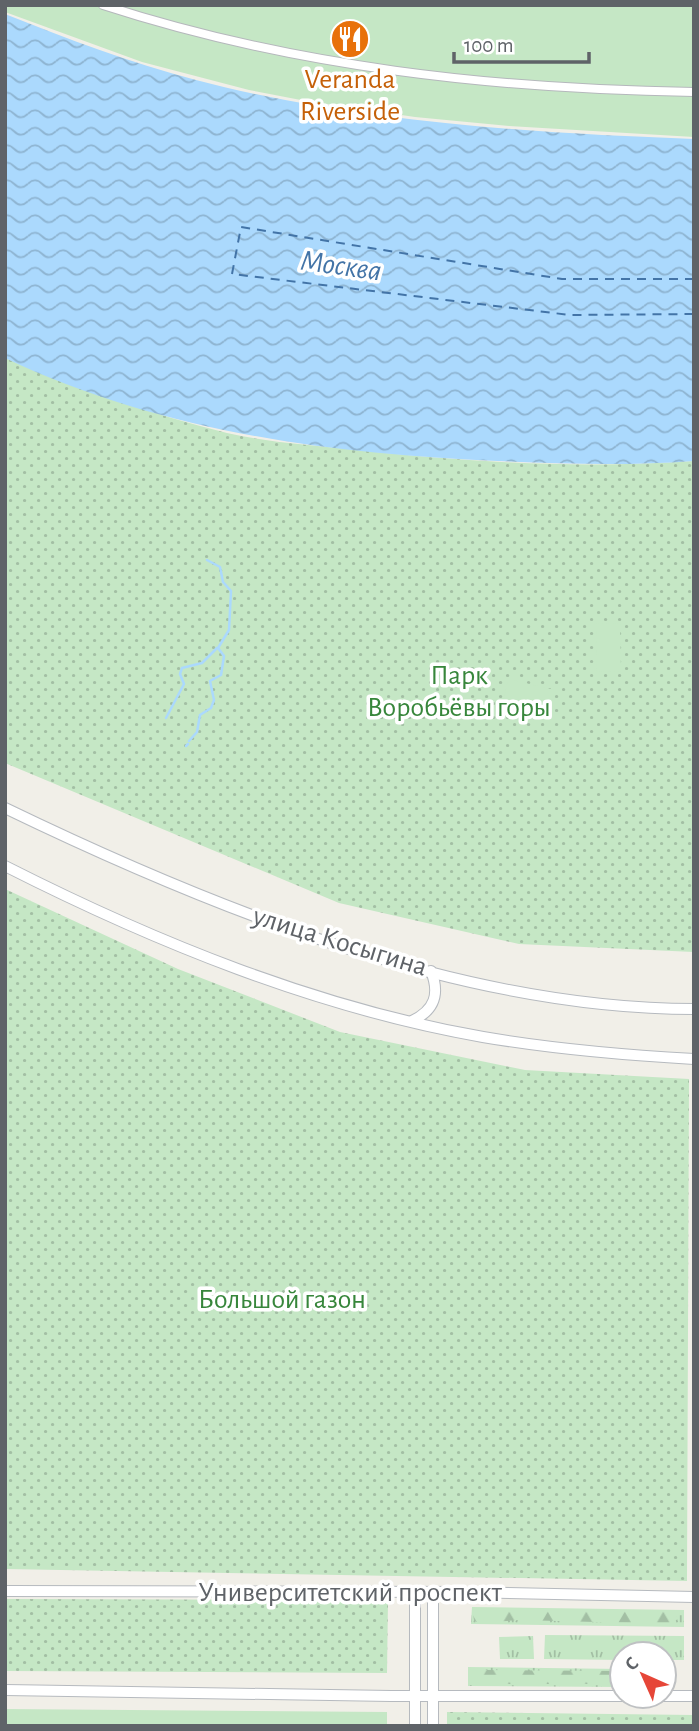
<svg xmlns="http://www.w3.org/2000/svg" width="699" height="1731" font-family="'Alegreya Sans',sans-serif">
<defs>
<pattern id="grass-tufts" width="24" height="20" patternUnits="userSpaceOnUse" patternTransform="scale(1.75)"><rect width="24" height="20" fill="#c5e7c5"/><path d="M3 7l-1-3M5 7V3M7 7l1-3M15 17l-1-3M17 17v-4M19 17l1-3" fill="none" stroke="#a3bfa4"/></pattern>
<pattern id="forest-firs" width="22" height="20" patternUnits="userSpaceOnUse" patternTransform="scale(1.75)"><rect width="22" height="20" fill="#c5e7c5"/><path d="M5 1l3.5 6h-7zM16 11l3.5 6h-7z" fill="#a3bfa4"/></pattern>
<pattern id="park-dots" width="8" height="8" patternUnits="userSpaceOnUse" patternTransform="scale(1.75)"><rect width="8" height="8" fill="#c5e7c5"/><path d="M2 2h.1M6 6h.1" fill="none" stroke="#a3bfa4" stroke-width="1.8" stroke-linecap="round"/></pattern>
<pattern id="water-waves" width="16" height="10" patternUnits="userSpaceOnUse" patternTransform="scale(1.75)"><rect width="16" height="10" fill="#abd9fd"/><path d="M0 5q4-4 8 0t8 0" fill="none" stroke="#8eb4d1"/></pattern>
</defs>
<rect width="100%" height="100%" fill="#f1efe8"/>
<g fill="url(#grass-tufts)">
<polygon points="472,1607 684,1610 684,1627 471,1624"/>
<polygon points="545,1635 684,1636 684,1660 664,1660 664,1654 622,1654 622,1660 544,1659"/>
<polygon points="533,1636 534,1659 500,1659 499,1637"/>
<polygon points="468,1667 622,1669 622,1687 468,1686"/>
</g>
<g fill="url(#forest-firs)">
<polygon points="490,1609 668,1611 679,1618 671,1624 520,1620 478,1623 474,1620 473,1614"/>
<polygon points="485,1670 622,1671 622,1684 503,1684 495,1678 491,1683 474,1681 475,1675"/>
</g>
<g fill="url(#park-dots)">
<path d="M 5,358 C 78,388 150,414 227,433 C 266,442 308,445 348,449 C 462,462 579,469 694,461 L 694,952 L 519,944 L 339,903 L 5,763 Z"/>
<polygon points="5,889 178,969 340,1032 525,1070 689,1079 687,1581 5,1569"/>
<polygon points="5,1599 388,1600 387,1673 5,1671"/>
<polygon points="447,1712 694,1715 694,1726 447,1726"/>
</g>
<g fill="#c5e7c5">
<polygon points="5,5 694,5 694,137 509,126 415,117 306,101 249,90 142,62 5,12"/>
<polygon points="620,623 621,671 597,672 596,624"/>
<polygon points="508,679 555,690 550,713 503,703"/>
<polygon points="5,1709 387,1712 387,1726 5,1726"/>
</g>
<path fill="url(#water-waves)" d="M 5,14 C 68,39 131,63 196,80 C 355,122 533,133 694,139 L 694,461 C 628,466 562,464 497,461 C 328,454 159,431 5,358 Z"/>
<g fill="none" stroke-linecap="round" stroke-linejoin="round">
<g stroke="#abd9fd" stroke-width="2.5">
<polyline points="166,718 184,684 180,674 182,668 202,663 217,648"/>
<polyline points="189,741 197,732 200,715 211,708 214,700 210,681 221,675 224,656 218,648 229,630 231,591 223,582 220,567 207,560"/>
<polyline points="186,746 188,744"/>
</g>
<polyline stroke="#4374a7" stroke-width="2" stroke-dasharray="9 7" stroke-linecap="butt" points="694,279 562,279 241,227 232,274 570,315 694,314"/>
<g stroke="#b5b8bc" stroke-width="10">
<path id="street" d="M 103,5 C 294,67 493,89 694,92"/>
</g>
<g stroke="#b6babf" stroke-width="12">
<g id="secondary">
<path d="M 5,808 C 212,908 461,1009 694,1009"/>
<path d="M 5,866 C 155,942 317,1008 483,1037 C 553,1049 623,1055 694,1059"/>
<path d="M 412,1021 C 435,1010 440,994 431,971"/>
<polyline points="5,1591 464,1592 694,1597"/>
<polyline points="415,1593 415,1726"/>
<polyline points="5,1690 391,1696 694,1696"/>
<polyline points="433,1726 433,1592"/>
</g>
</g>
<use href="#street" stroke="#fff" stroke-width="8"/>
<use href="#secondary" stroke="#fff" stroke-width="10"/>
</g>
<defs>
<g id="restaurant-disc" transform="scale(2.0125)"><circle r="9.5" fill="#e8710a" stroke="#fff"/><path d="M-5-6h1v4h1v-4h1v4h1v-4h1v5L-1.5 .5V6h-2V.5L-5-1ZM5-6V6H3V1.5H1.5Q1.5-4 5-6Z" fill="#fff"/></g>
</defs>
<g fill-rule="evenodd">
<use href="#restaurant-disc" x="350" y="39"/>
</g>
<g text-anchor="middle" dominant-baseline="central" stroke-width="7" stroke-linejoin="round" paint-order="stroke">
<g font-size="28" fill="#c56008" stroke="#fff">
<text x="350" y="80">Veranda<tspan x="350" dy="32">Riverside</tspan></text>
</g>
<g font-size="28" fill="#37863b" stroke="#fff">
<text x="459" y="676">Парк<tspan x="459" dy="32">Воробьёвы горы</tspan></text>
<text x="282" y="1300">Большой газон</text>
</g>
<g font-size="28" fill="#5f6368" stroke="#fff">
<text transform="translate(340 942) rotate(17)">улица Косыгина</text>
<text x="350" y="1593">Университетский проспект</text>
</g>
<g font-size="30" font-style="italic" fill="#4374a7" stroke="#fff">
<text transform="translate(341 266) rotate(8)">Москва</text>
</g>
</g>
<rect width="699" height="1731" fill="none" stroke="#5f6368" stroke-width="14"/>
<g transform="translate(643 1675) rotate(315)"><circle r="33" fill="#ffffff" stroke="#bfc1c3" stroke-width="2"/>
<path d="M0-5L12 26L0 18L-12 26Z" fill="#e64638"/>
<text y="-10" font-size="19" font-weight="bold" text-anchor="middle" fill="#5f6368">С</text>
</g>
<path d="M454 52v10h135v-10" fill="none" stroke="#5f6368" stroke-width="3.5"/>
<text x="464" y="52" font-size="21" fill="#5f6368" stroke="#ffffff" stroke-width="5" paint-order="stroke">100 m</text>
</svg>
